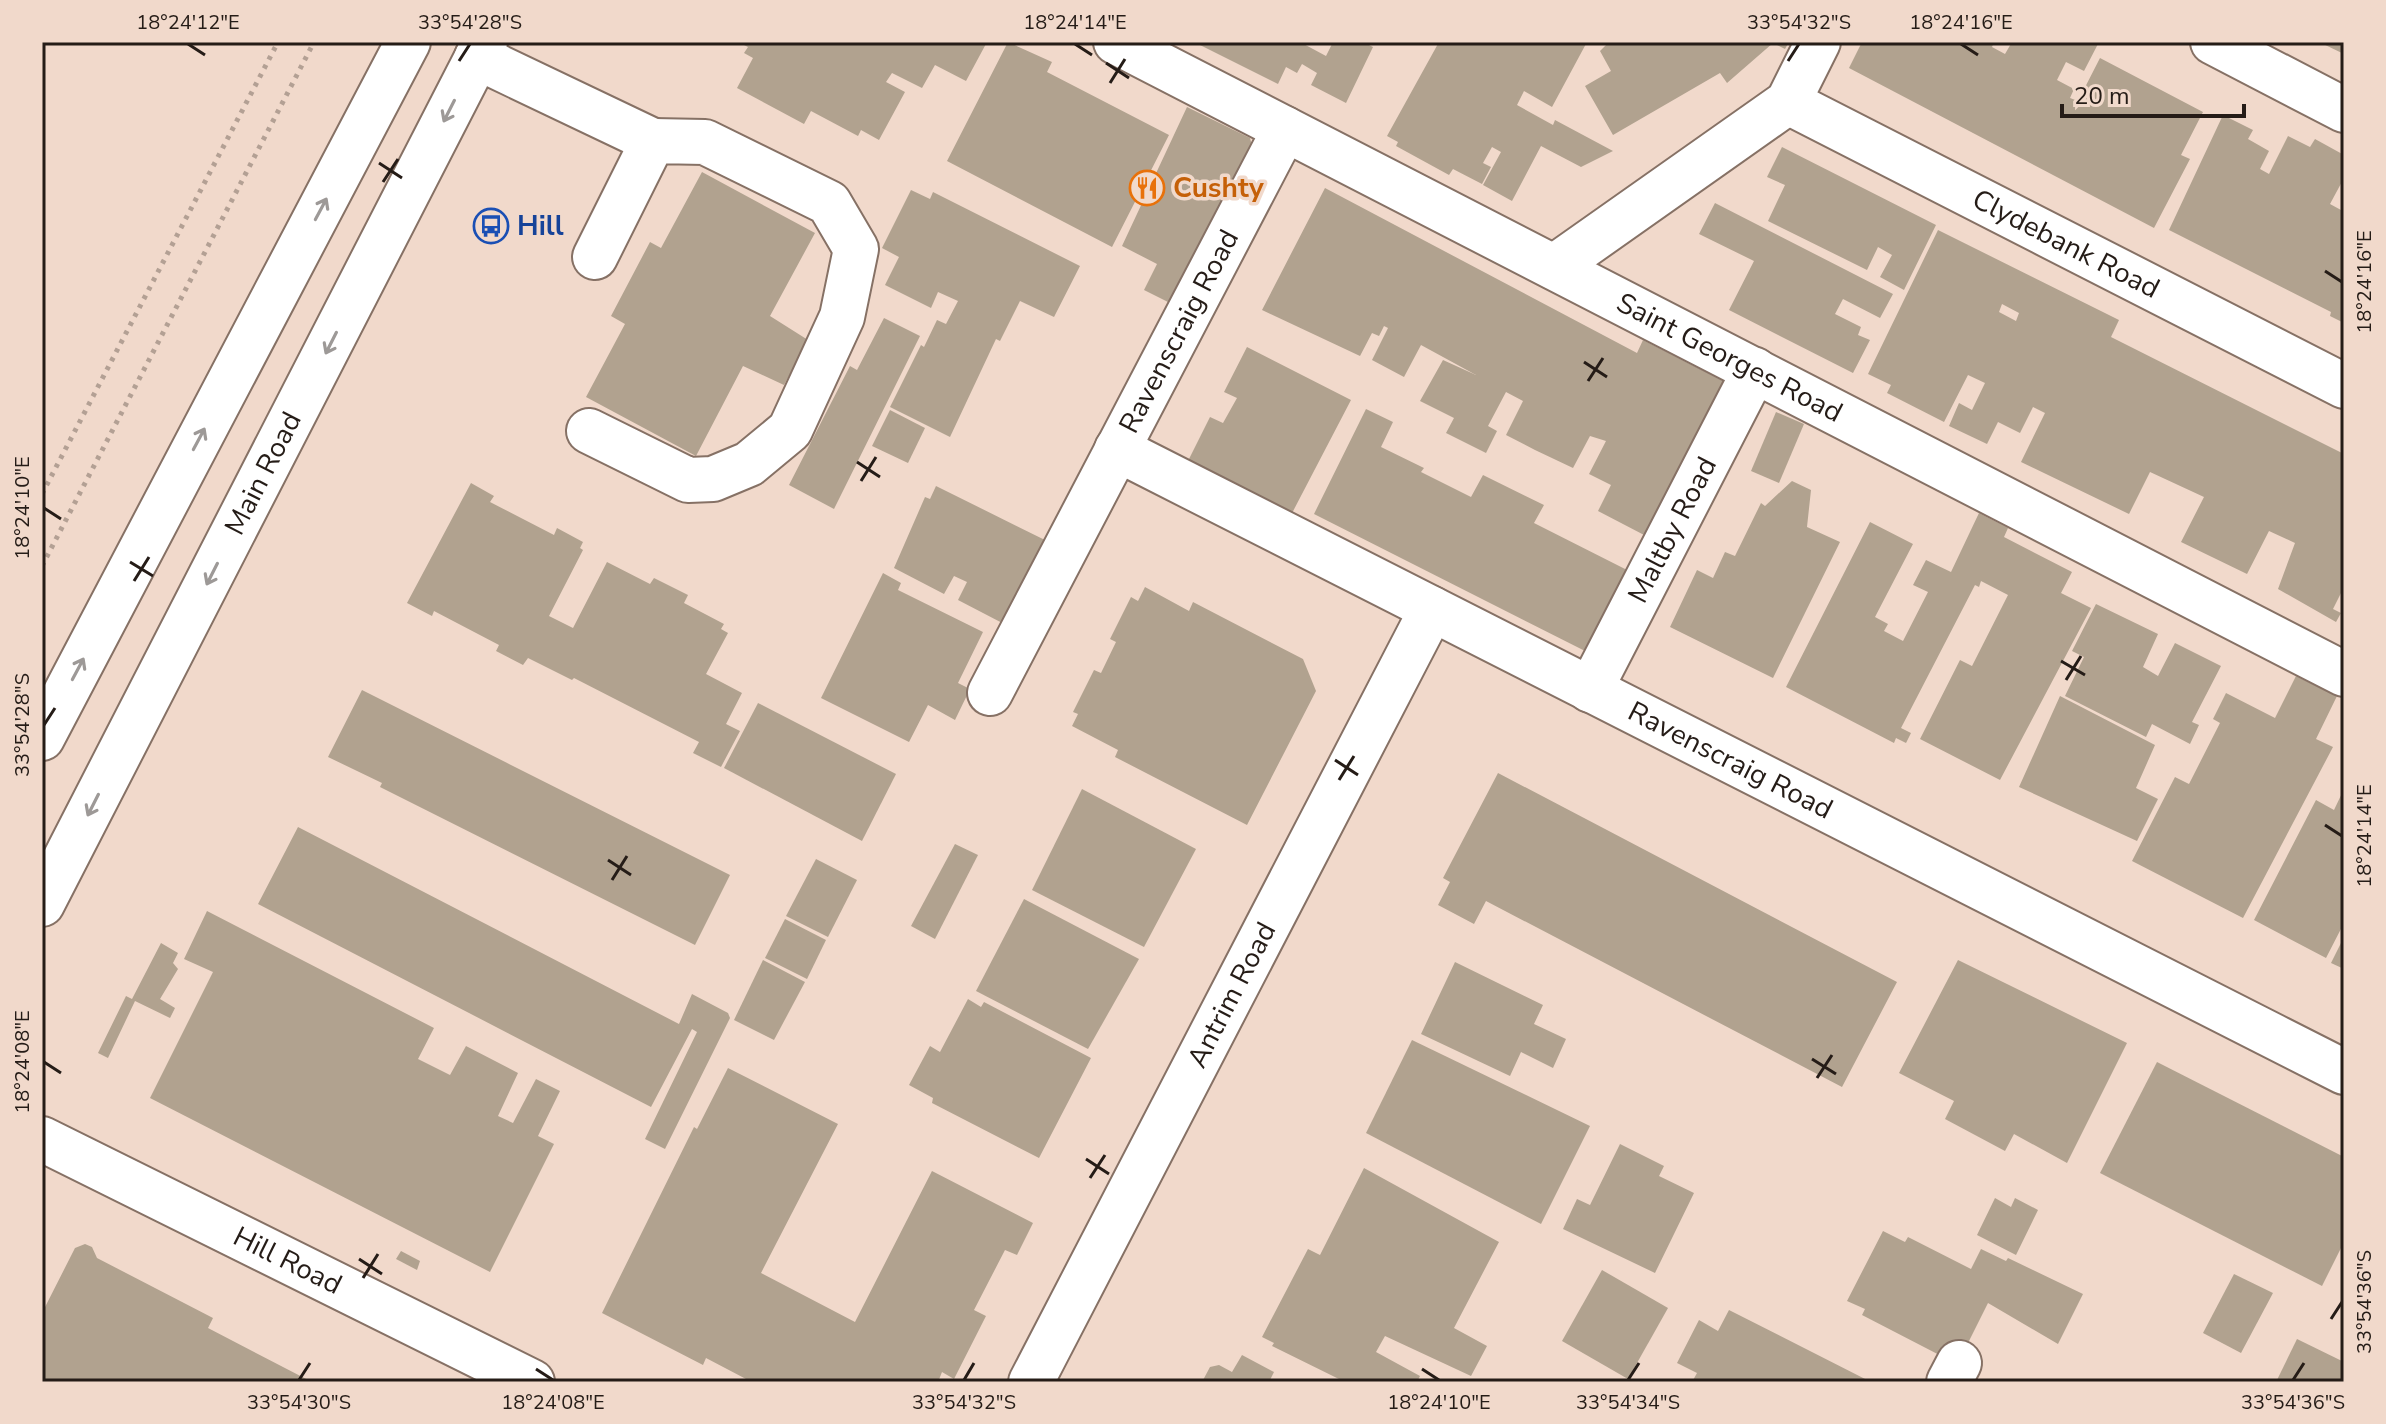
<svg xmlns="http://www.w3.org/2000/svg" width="2386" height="1424" font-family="'Nunito Sans',sans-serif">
<rect width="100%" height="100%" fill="#f1d9cb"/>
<g fill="#b1a28f" fill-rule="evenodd">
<polygon points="738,42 987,42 966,81 935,65 922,88 892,73 886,82 905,92 879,140 861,130 858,136 811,111 804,124 737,88 753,58 744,53 748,47"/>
<polygon points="1008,42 1052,62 1047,72 1169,135 1112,247 947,161"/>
<polygon points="1194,42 1300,42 1326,56 1333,42 1363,42 1373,47 1346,103 1311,85 1317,73 1302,64 1297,73 1286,67 1278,84"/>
<polygon points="1439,42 1587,42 1552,107 1524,91 1517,105 1553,125 1555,120 1613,151 1581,167 1541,146 1512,201 1483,185 1501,152 1492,147 1483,163 1491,167 1482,184 1453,169 1449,175 1396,146 1398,142 1387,136"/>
<polygon points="1609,42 1789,42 1785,49 1773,43 1727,83 1720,73 1613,135 1585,86 1611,71 1600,51"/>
<polygon points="1862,42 1994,42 1992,47 2005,54 2012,42 2099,42 2084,71 2066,62 2057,80 2074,89 2070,98 2078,101 2100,58 2203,112 2181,155 2190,159 2154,228 1849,68"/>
<polygon points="2319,42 2344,42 2344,54"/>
<polygon points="1187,107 1250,138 1258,169 1174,305 1144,290 1157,264 1122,246"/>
<polygon points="2223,115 2253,130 2248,139 2269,151 2260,169 2269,174 2288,136 2310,147 2315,139 2344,155 2344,178 2330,204 2341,210 2344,204 2344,323 2330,316 2331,312 2169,230"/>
<polygon points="1782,147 1936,225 1904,290 1880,277 1892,255 1878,247 1867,270 1768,221 1785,185 1767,177"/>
<polygon points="702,172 815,233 770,316 808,340 784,385 743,366 696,456 586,397 625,324 611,316 650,242 661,248"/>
<polygon points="1325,188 1637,353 1643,340 1727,383 1646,536 1598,511 1611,485 1589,474 1606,441 1590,436 1573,468 1535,450 1506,435 1523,401 1506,392 1488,426 1497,431 1486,453 1446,433 1454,418 1420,401 1443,360 1476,375 1421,345 1404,377 1372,360 1388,328 1384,326 1379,336 1372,333 1360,356 1262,310"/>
<polygon points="911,190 930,199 933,192 1080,266 1054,317 1020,301 1000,341 996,339 950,437 890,407 921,345 924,347 937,320 946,324 958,301 938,292 931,308 885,285 899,257 882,248"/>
<polygon points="1715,203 1893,294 1880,318 1843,299 1835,314 1861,327 1858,335 1870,340 1853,373 1729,310 1754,261 1699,234"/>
<path d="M 1938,230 L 2119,320 L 2111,337 L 2344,454 L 2344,587 L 2333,609 L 2341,613 L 2336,622 L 2278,589 L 2295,543 L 2269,531 L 2247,574 L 2181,542 L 2204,497 L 2150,472 L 2129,514 L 2021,462 L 2045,413 L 2033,407 L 2020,433 L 1998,422 L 1987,444 L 1949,426 L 1959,403 L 1972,410 L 1985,383 L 1968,375 L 1944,422 L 1887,393 L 1891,385 L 1868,374 ZM 2002,304 L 2019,313 L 2016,321 L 1999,312 Z"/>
<polygon points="884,318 920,336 834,509 789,485 850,366 857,370"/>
<polygon points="1247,347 1351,400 1290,517 1187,463 1210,417 1223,423 1237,398 1224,392"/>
<polygon points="1366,409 1393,422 1381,447 1424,468 1421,472 1471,497 1483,475 1544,505 1534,523 1631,572 1589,653 1314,514"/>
<polygon points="890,410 925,428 908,463 872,446"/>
<polygon points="1776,412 1804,424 1779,483 1751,471"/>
<polygon points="1792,481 1811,490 1807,527 1840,542 1773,678 1670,627 1697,570 1713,578 1725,552 1735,556 1761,503 1765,506"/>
<polygon points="471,483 494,496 490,502 554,535 557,528 583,542 580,548 583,550 549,616 573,628 607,562 650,584 654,578 688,595 684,603 724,624 721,629 728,633 706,674 742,693 726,724 740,731 721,767 693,753 699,742 574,678 572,680 528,658 523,665 496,651 499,645 434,611 432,616 407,603"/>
<polygon points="936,486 1051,543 1008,626 958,600 967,582 954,576 944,594 894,568 925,497 930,499"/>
<polygon points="1979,513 2008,528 2004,537 2072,572 2061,593 2091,608 2000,780 1920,739 1960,660 1972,666 2008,595 1981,581 1979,587 1975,585 1901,728 1911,733 1906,743 1896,738 1894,743 1786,687 1870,522 1913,544 1875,617 1888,624 1884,631 1903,641 1928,592 1913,585 1926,560 1951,572"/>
<polygon points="883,573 901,583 898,590 983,632 958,683 970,689 955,720 928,705 909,742 821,698"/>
<polygon points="1145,587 1189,611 1193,602 1303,659 1316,691 1247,825 1115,757 1118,750 1072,726 1078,714 1073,712 1094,670 1101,673 1116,642 1110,639 1131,597 1138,601"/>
<polygon points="2096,604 2158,634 2143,667 2158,676 2175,643 2221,666 2192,722 2199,725 2190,744 2152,724 2146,737 2065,696 2084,657 2072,651"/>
<polygon points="2296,676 2337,696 2316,739 2333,747 2243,918 2132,861 2175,777 2189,784 2220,723 2213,719 2226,693 2275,718"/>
<polygon points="362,690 730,875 695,945 380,787 382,783 328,757"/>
<polygon points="2060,696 2155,745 2136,788 2158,799 2137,841 2019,787"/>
<polygon points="758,703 896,774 862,841 724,768"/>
<polygon points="1498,773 1897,982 1842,1087 1486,901 1474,924 1438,905 1450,882 1443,878"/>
<polygon points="1082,789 1196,849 1144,947 1032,890"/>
<polygon points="2344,789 2344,923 2326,958 2254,920 2316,800 2334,810"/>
<polygon points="298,827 679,1024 692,994 728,1013 730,1018 665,1149 645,1139 697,1032 692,1029 651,1107 258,904"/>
<polygon points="955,844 978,855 935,939 911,926"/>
<polygon points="816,859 857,880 828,937 786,916"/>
<polygon points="1024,899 1139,959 1088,1049 976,991"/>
<polygon points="207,911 434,1028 418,1059 450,1075 466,1046 518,1073 498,1116 513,1123 536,1079 560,1091 538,1136 554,1144 490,1272 150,1098 213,972 184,959"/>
<polygon points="785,919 826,940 807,979 765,958"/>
<polygon points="2344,937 2344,969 2331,963"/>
<polygon points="161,943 178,953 173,963 178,969 160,999 175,1008 170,1018 135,1001 108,1058 98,1053 126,996 132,999"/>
<polygon points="763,960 805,982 774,1040 734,1020"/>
<polygon points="1958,960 2127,1043 2067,1163 2014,1134 2005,1151 1945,1119 1954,1101 1899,1073"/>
<polygon points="1455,962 1543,1005 1534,1024 1566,1039 1553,1068 1521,1052 1510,1076 1421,1034"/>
<polygon points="968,999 981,1007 984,1002 1091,1058 1039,1158 932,1103 933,1098 909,1085 930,1046 940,1052"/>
<polygon points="1412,1040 1590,1126 1541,1224 1366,1133"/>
<polygon points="2157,1062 2344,1157 2344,1242 2322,1286 2100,1173"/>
<polygon points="728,1068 838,1124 761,1273 855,1322 932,1171 1033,1223 1017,1255 1005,1250 974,1310 986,1316 954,1379 942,1372 938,1382 744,1382 746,1379 706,1358 703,1365 602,1313 694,1127 697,1129"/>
<polygon points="1620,1144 1664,1166 1659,1176 1694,1193 1655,1273 1563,1229 1577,1199 1590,1205"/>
<polygon points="1364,1168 1499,1242 1454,1328 1487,1346 1471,1376 1385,1336 1376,1352 1420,1376 1417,1382 1345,1382 1272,1346 1274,1343 1262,1337 1308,1249 1320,1255"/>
<polygon points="1995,1198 2011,1207 2015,1198 2038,1210 2016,1255 1977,1235"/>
<polygon points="1883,1231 1905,1242 1908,1237 1971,1269 1981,1249 2006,1261 2008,1258 2083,1294 2058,1344 1988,1303 1965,1349 1951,1361 1862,1315 1865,1309 1847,1301"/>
<polygon points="85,1244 92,1247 97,1258 213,1318 208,1328 312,1382 42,1382 42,1313 75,1248"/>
<polygon points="401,1251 420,1261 417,1270 396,1259"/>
<polygon points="1602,1270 1668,1308 1628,1379 1562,1341"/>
<polygon points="2234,1274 2273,1293 2241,1353 2203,1333"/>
<polygon points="1729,1310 1871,1382 1692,1382 1697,1373 1677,1363 1699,1320 1718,1331"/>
<polygon points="2297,1339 2344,1362 2344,1382 2276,1382"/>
<polygon points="1242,1355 1274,1372 1269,1382 1202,1382 1210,1367 1219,1365 1232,1372"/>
</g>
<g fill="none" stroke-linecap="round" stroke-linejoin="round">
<g stroke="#867165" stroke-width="48">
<g id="minor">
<path id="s1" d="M 1116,42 L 2344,674"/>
<polyline points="2213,42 2344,110"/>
<polyline points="477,57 653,141"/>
<path id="s2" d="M 1788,102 L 2344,386"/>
<polyline points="1554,267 1788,102 1818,42"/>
<polyline points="589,431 688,480 713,479 749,464 790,430 842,317 856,249 829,203 705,142 653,141 595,257"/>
<path id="s3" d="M 1117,449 L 2344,1072"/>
<path id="s4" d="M 1590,690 L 1755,370"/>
<path id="s5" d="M 990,693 L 1285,129"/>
<path id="s6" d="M 42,1139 L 532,1382"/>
<path id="s7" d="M 1031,1382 L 1432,609"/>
<polyline points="1949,1382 1959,1363"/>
</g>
</g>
<g stroke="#867165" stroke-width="48">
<g id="major">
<polyline points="42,738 408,42"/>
<path id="s8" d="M 42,904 L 485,42"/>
</g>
</g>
<g stroke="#b3a094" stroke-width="5" stroke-dasharray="4 6" stroke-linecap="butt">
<polyline points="42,494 278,42"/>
<polyline points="42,566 314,42"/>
</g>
<use href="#minor" stroke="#fff" stroke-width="44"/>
<use href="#major" stroke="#fff" stroke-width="44"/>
</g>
<defs><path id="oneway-shaft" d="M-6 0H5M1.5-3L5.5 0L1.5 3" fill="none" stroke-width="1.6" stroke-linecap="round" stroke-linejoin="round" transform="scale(2)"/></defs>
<g stroke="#9d9997">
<use href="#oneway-shaft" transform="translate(449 111) rotate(117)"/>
<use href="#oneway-shaft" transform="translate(321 209) rotate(-62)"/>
<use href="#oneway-shaft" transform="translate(331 343) rotate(117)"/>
<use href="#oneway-shaft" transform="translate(199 439) rotate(-62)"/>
<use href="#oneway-shaft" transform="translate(212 574) rotate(117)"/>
<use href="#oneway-shaft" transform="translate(78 669) rotate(-62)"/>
<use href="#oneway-shaft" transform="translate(93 805) rotate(117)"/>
</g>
<path fill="none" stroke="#251c17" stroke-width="3" d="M 188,44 L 205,55M 1075,44 L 1092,55M 1961,44 L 1978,55M 459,61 L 470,44M 1788,61 L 1799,44M 1106,63 L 1129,78M 1110,83 L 1125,59M 379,163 L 402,178M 383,182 L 398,159M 2325,271 L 2342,282M 1584,362 L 1607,377M 1588,381 L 1603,358M 857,462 L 880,477M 861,481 L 876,457M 44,508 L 61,519M 130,562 L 153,576M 134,581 L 149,557M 2061,661 L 2085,675M 2066,680 L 2081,656M 44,725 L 55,708M 1335,760 L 1358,775M 1339,780 L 1354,756M 2325,825 L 2342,836M 608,860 L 631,875M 612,880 L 627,856M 1812,1059 L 1836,1074M 44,1062 L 61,1073M 1817,1078 L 1832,1055M 1086,1159 L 1109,1174M 1090,1178 L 1105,1155M 359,1259 L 382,1274M 363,1278 L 378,1254M 2331,1319 L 2342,1302M 536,1369 L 553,1380M 1422,1369 L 1439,1380M 299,1380 L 310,1363M 964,1380 L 974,1363M 1628,1380 L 1639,1363M 2293,1380 L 2304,1363"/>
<defs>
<g id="restaurant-ring" transform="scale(1.8)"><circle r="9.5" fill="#f1d9cb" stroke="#e8710a" stroke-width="1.5"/><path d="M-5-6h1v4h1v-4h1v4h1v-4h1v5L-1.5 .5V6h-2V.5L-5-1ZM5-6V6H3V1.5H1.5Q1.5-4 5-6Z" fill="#e8710a"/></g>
<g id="bus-ring" transform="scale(1.8)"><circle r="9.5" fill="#f1d9cb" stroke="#1a4fb4" stroke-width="1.5"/><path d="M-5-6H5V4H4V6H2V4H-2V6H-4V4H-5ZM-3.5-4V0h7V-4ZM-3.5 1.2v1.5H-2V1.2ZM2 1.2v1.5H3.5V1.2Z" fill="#1a4fb4"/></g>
</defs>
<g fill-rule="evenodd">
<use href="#restaurant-ring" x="1147" y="188"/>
<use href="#bus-ring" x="491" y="226"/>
</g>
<g text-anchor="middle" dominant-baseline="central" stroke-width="7" stroke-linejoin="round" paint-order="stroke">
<g font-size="28" font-weight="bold" fill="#c56008" stroke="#f1d9cb" text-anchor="start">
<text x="1173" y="188">Cushty</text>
</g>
<g font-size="28" font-weight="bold" fill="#164399" stroke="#f1d9cb" text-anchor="start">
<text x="517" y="226">Hill</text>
</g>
<g font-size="28" fill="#251c17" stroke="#f1d9cb">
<text stroke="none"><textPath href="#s2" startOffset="312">Clydebank Road</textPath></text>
<text stroke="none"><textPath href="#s5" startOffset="408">Ravenscraig Road</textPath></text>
<text stroke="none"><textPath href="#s1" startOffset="690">Saint Georges Road</textPath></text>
<text stroke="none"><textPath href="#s8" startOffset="484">Main Road</textPath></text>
<text stroke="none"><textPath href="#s4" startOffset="180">Maltby Road</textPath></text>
<text stroke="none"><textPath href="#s3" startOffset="688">Ravenscraig Road</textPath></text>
<text stroke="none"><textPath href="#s7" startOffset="436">Antrim Road</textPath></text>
<text stroke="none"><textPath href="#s6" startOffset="274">Hill Road</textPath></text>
</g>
</g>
<rect width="2386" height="1424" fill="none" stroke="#f1d9cb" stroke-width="88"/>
<path d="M2062 104v12h182v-12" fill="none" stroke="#251c17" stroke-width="4"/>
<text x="2074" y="104" font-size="24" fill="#251c17" stroke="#f1d9cb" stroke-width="6" paint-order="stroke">20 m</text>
<rect x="44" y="44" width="2298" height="1336" fill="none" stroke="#251c17" stroke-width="3"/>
<g font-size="20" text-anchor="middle" fill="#251c17">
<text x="188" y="29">18°24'12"E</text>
<text x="470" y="29">33°54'28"S</text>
<text x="1075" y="29">18°24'14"E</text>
<text x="1799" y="29">33°54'32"S</text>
<text x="1961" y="29">18°24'16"E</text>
<text transform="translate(2364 282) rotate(-90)" y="7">18°24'16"E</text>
<text transform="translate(22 508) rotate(-90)" y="7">18°24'10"E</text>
<text transform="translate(22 725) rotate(-90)" y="7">33°54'28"S</text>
<text transform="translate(2364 836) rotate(-90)" y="7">18°24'14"E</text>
<text transform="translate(22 1062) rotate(-90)" y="7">18°24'08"E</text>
<text transform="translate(2364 1302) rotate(-90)" y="7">33°54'36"S</text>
<text x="299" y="1409">33°54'30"S</text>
<text x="553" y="1409">18°24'08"E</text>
<text x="964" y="1409">33°54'32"S</text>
<text x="1439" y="1409">18°24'10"E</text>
<text x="1628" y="1409">33°54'34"S</text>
<text x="2293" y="1409">33°54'36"S</text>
</g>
</svg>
